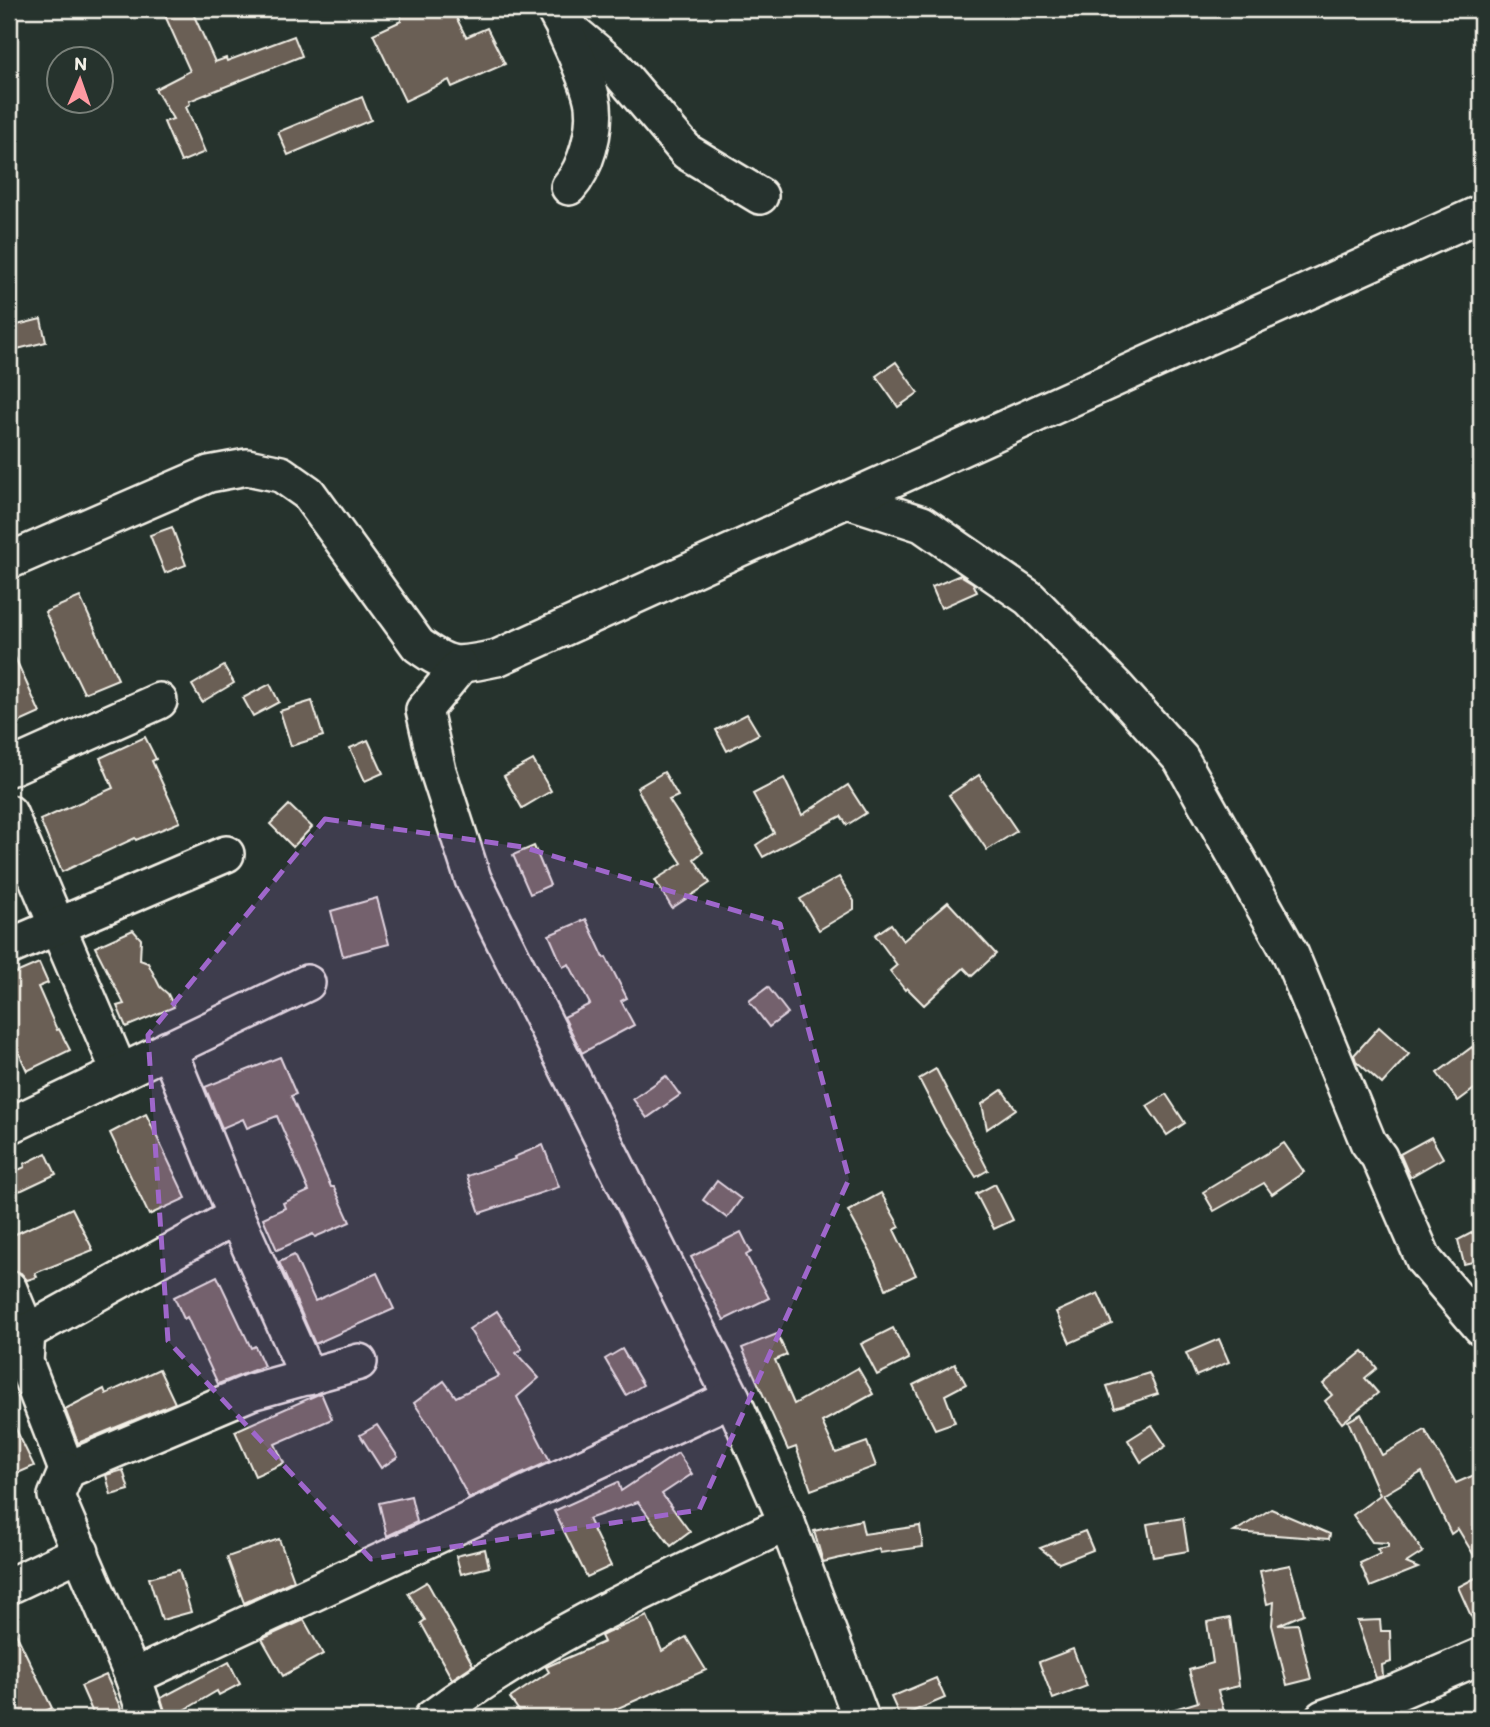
<svg xmlns="http://www.w3.org/2000/svg" width="1490" height="1727" font-family="Itim,sans-serif">
<rect width="100%" height="100%" fill="#26332d"/>
<filter id="ink" filterUnits="userSpaceOnUse"><feTurbulence type="fractalNoise" baseFrequency=".0143" numOctaves="2"/><feDisplacementMap in="SourceGraphic" scale="14" xChannelSelector="R" yChannelSelector="G"/><feConvolveMatrix kernelMatrix="1 2 1 2 8 2 1 2 1" color-interpolation-filters="sRGB"/></filter>
<g filter="url(#ink)">
<g fill="#6a5f55" stroke="#f4f1e8" stroke-width="2">
<polygon points="162,9 191,9 215,62 226,58 227,61 294,36 302,56 189,101 190,104 186,107 205,152 181,162 164,122 173,119 155,89 190,71"/>
<polygon points="401,9 452,9 466,37 487,28 505,64 452,87 449,80 405,101 373,34 401,21"/>
<polygon points="362,97 371,120 288,155 278,132"/>
<polygon points="41,319 46,342 9,351 9,327"/>
<polygon points="896,362 918,393 898,407 876,376"/>
<polygon points="172,527 186,565 165,573 150,535"/>
<polygon points="960,575 973,583 977,592 941,608 932,587"/>
<polygon points="80,597 118,679 84,693 45,612"/>
<polygon points="9,644 40,713 9,727"/>
<polygon points="224,666 234,683 202,702 192,685"/>
<polygon points="270,684 279,702 253,716 243,698"/>
<polygon points="312,701 323,736 291,746 280,711"/>
<polygon points="747,714 759,734 727,751 716,730"/>
<polygon points="145,737 156,759 152,761 180,822 136,840 135,838 62,872 40,820 113,788 100,758"/>
<polygon points="368,740 383,773 365,781 350,748"/>
<polygon points="533,760 551,791 522,808 504,776"/>
<polygon points="664,772 678,796 669,800 703,852 694,859 710,883 672,908 655,880 682,863 656,824 637,788"/>
<polygon points="979,775 1017,831 987,850 949,795"/>
<polygon points="784,778 802,815 848,785 866,813 847,825 841,816 763,857 756,845 774,833 753,794"/>
<polygon points="289,805 312,827 293,847 270,824"/>
<polygon points="534,846 550,885 530,894 513,855"/>
<polygon points="839,877 854,901 854,909 819,930 800,899"/>
<polygon points="377,898 389,944 343,956 331,911"/>
<polygon points="948,902 996,954 972,976 964,968 924,1005 907,988 905,990 890,971 897,965 875,935 891,924 903,941"/>
<polygon points="586,919 604,958 606,957 627,998 621,1001 634,1025 582,1053 564,1017 590,1004 569,964 563,967 549,935"/>
<polygon points="133,930 141,939 140,960 148,963 160,987 168,994 174,1007 126,1027 117,1006 124,1004 95,947"/>
<polygon points="39,963 48,983 38,987 57,1030 59,1029 70,1050 27,1071 9,1031 9,976"/>
<polygon points="768,987 788,1013 769,1027 749,1001"/>
<polygon points="1379,1027 1409,1054 1382,1084 1356,1061 1354,1055"/>
<polygon points="1472,1047 1481,1060 1481,1084 1458,1101 1437,1073"/>
<polygon points="280,1057 296,1094 291,1096 331,1187 334,1187 350,1222 315,1237 313,1234 277,1250 263,1218 285,1208 283,1203 309,1191 277,1116 247,1128 243,1119 222,1128 205,1087"/>
<polygon points="936,1069 988,1170 976,1177 944,1127 919,1079"/>
<polygon points="666,1076 680,1095 647,1118 633,1099"/>
<polygon points="1002,1090 1016,1109 987,1129 982,1104"/>
<polygon points="1166,1094 1185,1123 1167,1135 1147,1106"/>
<polygon points="146,1114 186,1198 149,1215 110,1133"/>
<polygon points="1431,1137 1443,1158 1410,1177 1400,1154"/>
<polygon points="1284,1143 1304,1172 1272,1194 1264,1183 1214,1211 1203,1192"/>
<polygon points="543,1145 559,1187 480,1213 467,1176 515,1159 514,1157"/>
<polygon points="46,1153 56,1174 22,1190 9,1193 9,1174 25,1167 24,1164"/>
<polygon points="717,1181 741,1199 727,1218 703,1200"/>
<polygon points="995,1184 1013,1220 994,1229 976,1194"/>
<polygon points="881,1193 900,1227 894,1230 916,1275 886,1289 872,1255 848,1211"/>
<polygon points="72,1208 93,1250 35,1273 37,1277 27,1280 21,1273 11,1269 9,1263 9,1237"/>
<polygon points="1481,1228 1481,1260 1464,1264 1458,1240"/>
<polygon points="741,1232 751,1252 746,1255 769,1298 724,1320 691,1257"/>
<polygon points="294,1255 315,1301 377,1273 394,1309 315,1344 279,1262"/>
<polygon points="217,1276 251,1348 255,1346 264,1366 218,1384 187,1317 184,1319 174,1297"/>
<polygon points="1098,1293 1112,1324 1070,1343 1056,1312"/>
<polygon points="497,1311 522,1349 516,1353 539,1378 517,1397 550,1461 469,1498 431,1428 414,1403 444,1381 456,1397 499,1376 469,1329"/>
<polygon points="893,1328 909,1359 877,1375 861,1344"/>
<polygon points="777,1334 787,1355 775,1360 794,1404 858,1368 873,1394 822,1422 836,1453 867,1442 876,1466 811,1490 796,1447 788,1450 742,1348"/>
<polygon points="1219,1339 1229,1362 1196,1376 1186,1353"/>
<polygon points="622,1349 643,1385 626,1395 605,1359"/>
<polygon points="1363,1351 1377,1368 1365,1378 1378,1393 1342,1423 1325,1401 1332,1395 1323,1384"/>
<polygon points="955,1364 966,1384 945,1395 955,1422 935,1429 913,1385"/>
<polygon points="159,1369 175,1403 78,1443 65,1409 104,1389 106,1394"/>
<polygon points="1149,1373 1158,1394 1115,1408 1107,1386"/>
<polygon points="321,1393 332,1419 275,1444 284,1463 255,1476 235,1431"/>
<polygon points="1361,1414 1382,1455 1425,1430 1456,1483 1481,1472 1481,1567 1458,1529 1451,1534 1422,1472 1383,1495 1423,1552 1406,1563 1418,1568 1370,1587 1360,1563 1380,1554 1377,1549 1388,1547 1388,1543 1372,1542 1353,1515 1380,1495 1348,1421"/>
<polygon points="9,1415 34,1466 9,1477"/>
<polygon points="377,1425 398,1457 381,1468 360,1435"/>
<polygon points="1152,1425 1166,1446 1141,1462 1128,1440"/>
<polygon points="678,1453 692,1474 662,1494 690,1532 671,1546 638,1502 588,1519 611,1566 587,1577 554,1511 618,1482 621,1491"/>
<polygon points="123,1470 129,1490 111,1495 106,1475"/>
<polygon points="411,1496 417,1522 387,1536 379,1503"/>
<polygon points="1271,1509 1330,1534 1329,1539 1234,1532"/>
<polygon points="1183,1518 1188,1551 1153,1557 1147,1524"/>
<polygon points="861,1520 864,1534 920,1526 923,1547 880,1553 879,1549 823,1562 814,1531"/>
<polygon points="1085,1531 1093,1550 1059,1563 1040,1548"/>
<polygon points="279,1539 294,1580 244,1603 227,1557"/>
<polygon points="485,1549 489,1567 461,1574 456,1556"/>
<polygon points="1290,1565 1304,1614 1278,1625 1298,1624 1311,1679 1287,1685 1272,1625 1274,1602 1267,1604 1260,1571"/>
<polygon points="179,1570 191,1612 162,1620 149,1578"/>
<polygon points="1481,1575 1481,1636 1480,1636 1458,1587"/>
<polygon points="427,1582 473,1665 452,1679 421,1623 425,1620 408,1593"/>
<polygon points="647,1616 662,1651 686,1637 706,1670 595,1718 524,1718 510,1698 549,1672 546,1667 604,1642 601,1636 607,1633"/>
<polygon points="1230,1618 1239,1686 1218,1691 1226,1718 1162,1718 1161,1713 1198,1702 1189,1670 1213,1663 1207,1622"/>
<polygon points="9,1619 52,1708 30,1718 9,1718"/>
<polygon points="304,1620 323,1654 283,1676 262,1639"/>
<polygon points="1380,1620 1381,1631 1390,1631 1391,1662 1382,1665 1383,1676 1376,1678 1357,1621"/>
<polygon points="1073,1649 1087,1686 1053,1699 1039,1662"/>
<polygon points="229,1662 240,1684 219,1695 217,1691 183,1711 187,1718 167,1718 161,1698"/>
<polygon points="106,1675 125,1718 95,1718 89,1704 81,1686"/>
<polygon points="936,1678 945,1698 900,1717 891,1697"/>
</g>
<g fill="none" stroke-linecap="round" stroke-linejoin="round">
<g stroke="#f4f1e8" stroke-width="40">
<g id="minor">
<polyline points="554,9 561,22 615,67 687,152 760,196"/>
<path d="M 564,29 C 573,49 590,83 593,105 C 596,131 586,168 569,187"/>
<polyline points="848,500 922,524 1029,598 1116,687 1181,759 1291,955 1368,1142 1379,1157 1424,1260 1481,1327"/>
<path d="M 9,561 L 209,474 L 247,467 L 281,474 L 308,493 L 418,645 C 451,669 457,666 497,658 L 1481,213"/>
<polyline points="460,666 424,710 438,771 473,879 732,1398 787,1523 861,1718"/>
<polyline points="9,768 159,701"/>
<polyline points="9,813 120,1073"/>
<polyline points="9,947 226,854"/>
<polyline points="168,1049 236,1216 308,1377"/>
<polyline points="9,1126 307,983"/>
<polyline points="9,1289 27,1332 25,1362 67,1470 251,1392 359,1362"/>
<polyline points="9,1338 27,1332 236,1216"/>
<polyline points="67,1470 56,1496 133,1677 147,1718"/>
<polyline points="9,1586 81,1552"/>
<polyline points="133,1677 732,1398"/>
<path d="M 432,1718 C 540,1636 665,1581 787,1523"/>
<polyline points="1323,1718 1395,1693 1481,1656"/>
</g>
</g>
<use href="#minor" stroke="#26332d" stroke-width="35"/>
</g>
</g>
<path fill="#9f67cb" fill-opacity="0.2" stroke="#9f67cb" stroke-width="5" stroke-dasharray="14 9" stroke-linejoin="round" d="M 325,819 L 523,847 L 780,924 L 849,1179 L 699,1510 L 371,1559 L 168,1341 L 148,1035 Z"/>
<rect width="1490" height="1727" fill="none" stroke="#26332d" stroke-width="35"/>
<rect x="18" y="18" width="1455" height="1692" fill="none" stroke="#f4f1e8" stroke-width="2.5" filter="url(#ink)"/>
<g transform="translate(80 80) rotate(2)"><circle r="33" fill="#26332d" stroke="#787f78" stroke-width="2"/>
<path d="M0-5L12 26L0 18L-12 26Z" fill="#ff9aa2"/>
<text y="-10" font-size="19" font-weight="bold" text-anchor="middle" fill="#f4f1e8">N</text>
</g>
</svg>
